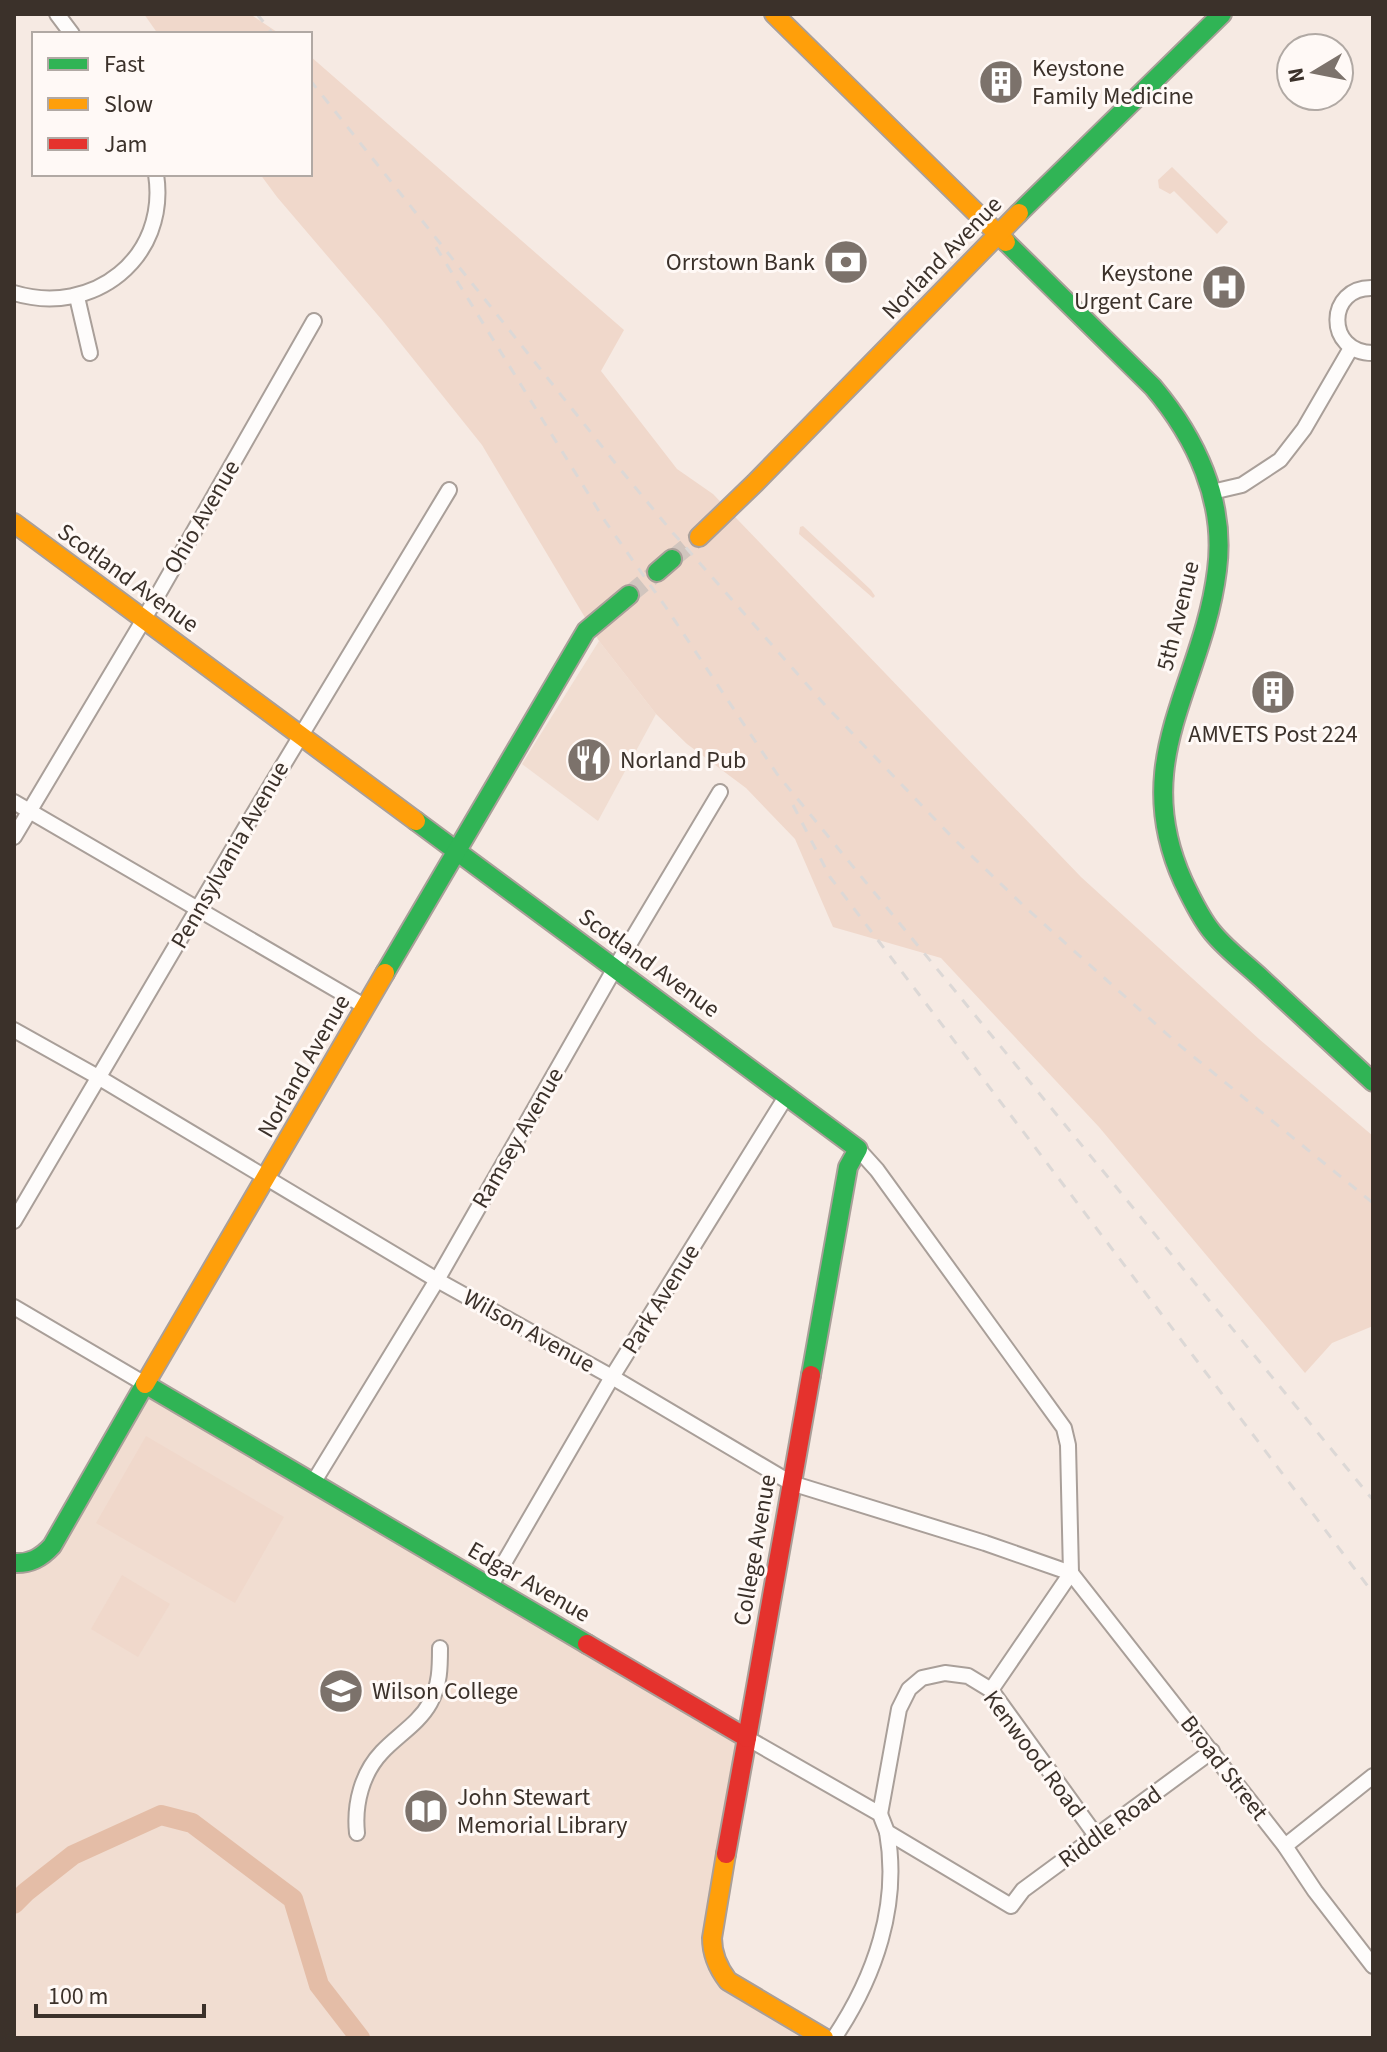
<svg xmlns="http://www.w3.org/2000/svg" width="1387" height="2052" font-family="'Source Sans 3',sans-serif">
<rect width="100%" height="100%" fill="#f6eae3"/>
<g fill="#f1ddd1">
<polygon points="599,641 656,714 598,821 522,764"/>
<polygon points="145,1384 747,1738 712,1931 718,1968 824,2038 14,2038 14,1563 33,1562"/>
</g>
<g fill="#f0d8cb">
<polygon points="144,14 250,14 280,34 158,34"/>
<polygon points="310,56 624,330 601,371 677,469 713,494 1081,877 1259,1039 1373,1136 1373,1326 1332,1343 1305,1373 1099,1127 941,958 833,927 795,839 746,788 687,744 656,714 599,641 482,445 382,320 277,197 260,174 310,174"/>
<polygon points="1172,167 1228,222 1217,234 1174,191 1170,194 1159,188 1158,180"/>
<polygon points="803,526 871,590 875,596 873,598 799,534 800,527"/>
<polygon points="146,1436 284,1517 235,1603 96,1523"/>
<polygon points="122,1575 170,1604 138,1657 91,1629"/>
</g>
<g fill="none" stroke-linecap="round" stroke-linejoin="round">
<polyline stroke="#e4bda7" stroke-width="20" points="14,1904 26,1892 73,1855 161,1815 192,1823 293,1899 319,1985 360,2038"/>
<g stroke="#d1c5be" stroke-width="18" stroke-dasharray="18 9" stroke-linecap="butt">
<polyline points="672,559 699,537"/>
<polyline points="629,595 657,572"/>
</g>
<g stroke="#a99f99" stroke-width="18">
<g id="street">
<polyline points="57,14 72,34"/>
<path d="M 1373,288 C 1326,286 1325,353 1373,353"/>
<path d="M 14,293 C 93,317 169,258 156,174"/>
<polyline points="77,297 90,353"/>
<polyline points="1212,492 1242,485 1280,460 1304,429 1351,348"/>
<polyline points="14,802 366,1007"/>
<polyline points="14,837 144,619 314,321"/>
<polyline points="14,1030 98,1077 437,1280 612,1377 791,1483 985,1543 1071,1573"/>
<polyline points="858,1149 877,1170 1064,1428 1068,1445 1071,1573"/>
<polyline points="14,1221 250,820 449,490"/>
<polyline points="14,1307 145,1384"/>
<polyline points="313,1483 437,1280 615,968 720,792"/>
<polyline points="1071,1573 1285,1846 1315,1891 1373,1966"/>
<polyline points="490,1587 612,1377 787,1095"/>
<polyline points="991,1690 1071,1573"/>
<polyline points="747,1738 880,1814 887,1832 1011,1906 1023,1890 1212,1751"/>
<polyline points="880,1814 899,1709 909,1689 922,1678 945,1673 968,1676 991,1690 1097,1837"/>
<path d="M 357,1833 C 354,1804 362,1773 382,1752 C 398,1735 419,1723 430,1703 C 440,1685 440,1667 440,1648"/>
<polyline points="1285,1846 1373,1776"/>
<path d="M 834,2038 C 875,1977 900,1905 887,1832"/>
</g>
</g>
<g stroke="#a99f99" stroke-width="22">
<g id="fast">
<polyline points="1019,213 1222,14"/>
<path d="M 1006,242 L 1153,387 C 1196,438 1226,501 1217,570 C 1203,685 1128,759 1183,881 C 1191,898 1201,919 1213,933 C 1227,950 1246,964 1262,979 C 1299,1013 1336,1048 1373,1082"/>
<polyline points="657,572 672,559"/>
<polyline points="416,821 858,1149 848,1167 811,1375"/>
<polyline points="385,973 586,631 629,595"/>
<path d="M 14,1563 C 30,1564 41,1558 52,1546 L 145,1384 L 587,1644"/>
</g>
</g>
<g stroke="#a99f99" stroke-width="22">
<g id="slow">
<polyline points="774,14 1006,242"/>
<polyline points="14,523 416,821"/>
<polyline points="699,537 755,483 1019,213"/>
<polyline points="145,1384 385,973"/>
<path d="M 726,1854 L 712,1938 C 712,1955 718,1968 728,1981 L 824,2038"/>
</g>
</g>
<g stroke="#a99f99" stroke-width="22">
<g id="jam">
<polyline points="587,1644 747,1738 726,1854"/>
<polyline points="747,1738 811,1375"/>
</g>
</g>
<use href="#street" stroke="#fefcfb" stroke-width="14"/>
<use href="#fast" stroke="#30b455" stroke-width="18"/>
<use href="#slow" stroke="#ff9f0a" stroke-width="18"/>
<use href="#jam" stroke="#e5322d" stroke-width="18"/>
<g stroke="#dcd8d6" stroke-width="3" stroke-dasharray="10 10" stroke-linecap="butt">
<polyline points="257,14 273,34"/>
<polyline points="310,80 620,469 673,533 825,705 954,839 1025,907 1178,1044 1373,1203"/>
<polyline points="436,247 605,521 665,606 777,774 1373,1500"/>
<polyline points="793,805 830,877 1373,1593"/>
</g>
</g>
<defs>
<g id="building-disc" transform="scale(2.3)"><circle r="9.5" fill="#7c726b" stroke="#fff9f6"/><path d="M-4-6H4V6H1V3H-1V6H-4ZM-2.5-4.3h1.7v1.8h-1.7ZM.8-4.3h1.7v1.8H.8ZM-2.5-1h1.7V.8h-1.7ZM.8-1h1.7V.8H.8Z" fill="#fff"/></g>
<g id="bank-disc" transform="scale(2.3)"><circle r="9.5" fill="#7c726b" stroke="#fff9f6"/><path d="M-6-4H6V4H-6ZM0-2.3a2.3 2.3 0 1 0 0 4.6a2.3 2.3 0 1 0 0-4.6Z" fill="#fff"/></g>
<g id="hospital-disc" transform="scale(2.3)"><circle r="9.5" fill="#7c726b" stroke="#fff9f6"/><path d="M-5-5h3v3.5h4V-5h3V5h-3V1.5h-4V5h-3Z" fill="#fff"/></g>
<g id="restaurant-disc" transform="scale(2.3)"><circle r="9.5" fill="#7c726b" stroke="#fff9f6"/><path d="M-5-6h1v4h1v-4h1v4h1v-4h1v5L-1.5 .5V6h-2V.5L-5-1ZM5-6V6H3V1.5H1.5Q1.5-4 5-6Z" fill="#fff"/></g>
<g id="university-disc" transform="scale(2.3)"><circle r="9.5" fill="#7c726b" stroke="#fff9f6"/><path d="M0-5L7-2L0 1L-7-2ZM-4 1L0 2.5L4 1V4Q0 6-4 4Z" fill="#fff"/></g>
<g id="library-disc" transform="scale(2.3)"><circle r="9.5" fill="#7c726b" stroke="#fff9f6"/><path d="M-6-4Q-3-5.5-.7-3.5V5Q-3 3-6 4ZM6-4Q3-5.5 .7-3.5V5Q3 3 6 4Z" fill="#fff"/></g>
</defs>
<g fill-rule="evenodd">
<use href="#building-disc" x="1001" y="82"/>
<use href="#bank-disc" x="846" y="262"/>
<use href="#hospital-disc" x="1224" y="287"/>
<use href="#building-disc" x="1273" y="692"/>
<use href="#restaurant-disc" x="589" y="760"/>
<use href="#university-disc" x="341" y="1691"/>
<use href="#library-disc" x="426" y="1811"/>
</g>
<g text-anchor="middle" dominant-baseline="central" stroke-width="6" stroke-linejoin="round" paint-order="stroke">
<g font-size="24" fill="#3b312a" stroke="#fff9f6" text-anchor="start">
<text x="1032" y="68">Keystone<tspan x="1032" dy="28">Family Medicine</tspan></text>
<text x="815" y="262" text-anchor="end">Orrstown Bank</text>
<text x="1193" y="273" text-anchor="end">Keystone<tspan x="1193" dy="28">Urgent Care</tspan></text>
<text x="1273" y="734" text-anchor="middle">AMVETS Post 224</text>
<text x="620" y="760">Norland Pub</text>
<text x="372" y="1691">Wilson College</text>
<text x="457" y="1797">John Stewart<tspan x="457" dy="28">Memorial Library</tspan></text>
</g>
<g font-size="24" fill="#3b312a" stroke="#fff9f6">
<text transform="translate(942 258) rotate(-46)">Norland Avenue</text>
<text transform="translate(202 517) rotate(-60)">Ohio Avenue</text>
<text transform="translate(128 578) rotate(36)">Scotland Avenue</text>
<text transform="translate(1178 616) rotate(-76)">5th Avenue</text>
<text transform="translate(230 855) rotate(-60)">Pennsylvania Avenue</text>
<text transform="translate(649 963) rotate(36)">Scotland Avenue</text>
<text transform="translate(304 1066) rotate(-60)">Norland Avenue</text>
<text transform="translate(518 1138) rotate(-60)">Ramsey Avenue</text>
<text transform="translate(661 1299) rotate(-58)">Park Avenue</text>
<text transform="translate(529 1331) rotate(29)">Wilson Avenue</text>
<text transform="translate(755 1550) rotate(-80)">College Avenue</text>
<text transform="translate(529 1582) rotate(30)">Edgar Avenue</text>
<text transform="translate(1034 1754) rotate(53)">Kenwood Road</text>
<text transform="translate(1224 1768) rotate(52)">Broad Street</text>
<text transform="translate(1110 1827) rotate(-36)">Riddle Road</text>
</g>
</g>
<rect width="1387" height="2052" fill="none" stroke="#3b312a" stroke-width="32"/>
<rect x="32" y="32" width="280" height="144" fill="#fff9f6" stroke="#b1a9a4" stroke-width="2"/>
<rect x="48" y="58" width="40" height="12" fill="#30b455" stroke="#b1a9a4" stroke-width="2"/>
<text x="104" y="72" font-size="24" fill="#3b312a">Fast</text>
<rect x="48" y="98" width="40" height="12" fill="#ff9f0a" stroke="#b1a9a4" stroke-width="2"/>
<text x="104" y="112" font-size="24" fill="#3b312a">Slow</text>
<rect x="48" y="138" width="40" height="12" fill="#e5322d" stroke="#b1a9a4" stroke-width="2"/>
<text x="104" y="152" font-size="24" fill="#3b312a">Jam</text>
<g transform="translate(1315 72) rotate(260)"><circle r="38" fill="#fff9f6" stroke="#b1a9a4" stroke-width="2"/>
<path d="M0-6L14 30L0 20L-14 30Z" fill="#7c726b"/>
<text y="-12" font-size="22" font-weight="bold" text-anchor="middle" fill="#3b312a">N</text>
</g>
<path d="M36 2004v12h168v-12" fill="none" stroke="#3b312a" stroke-width="4"/>
<text x="48" y="2004" font-size="24" fill="#3b312a" stroke="#fff9f6" stroke-width="6" paint-order="stroke">100 m</text>
</svg>
